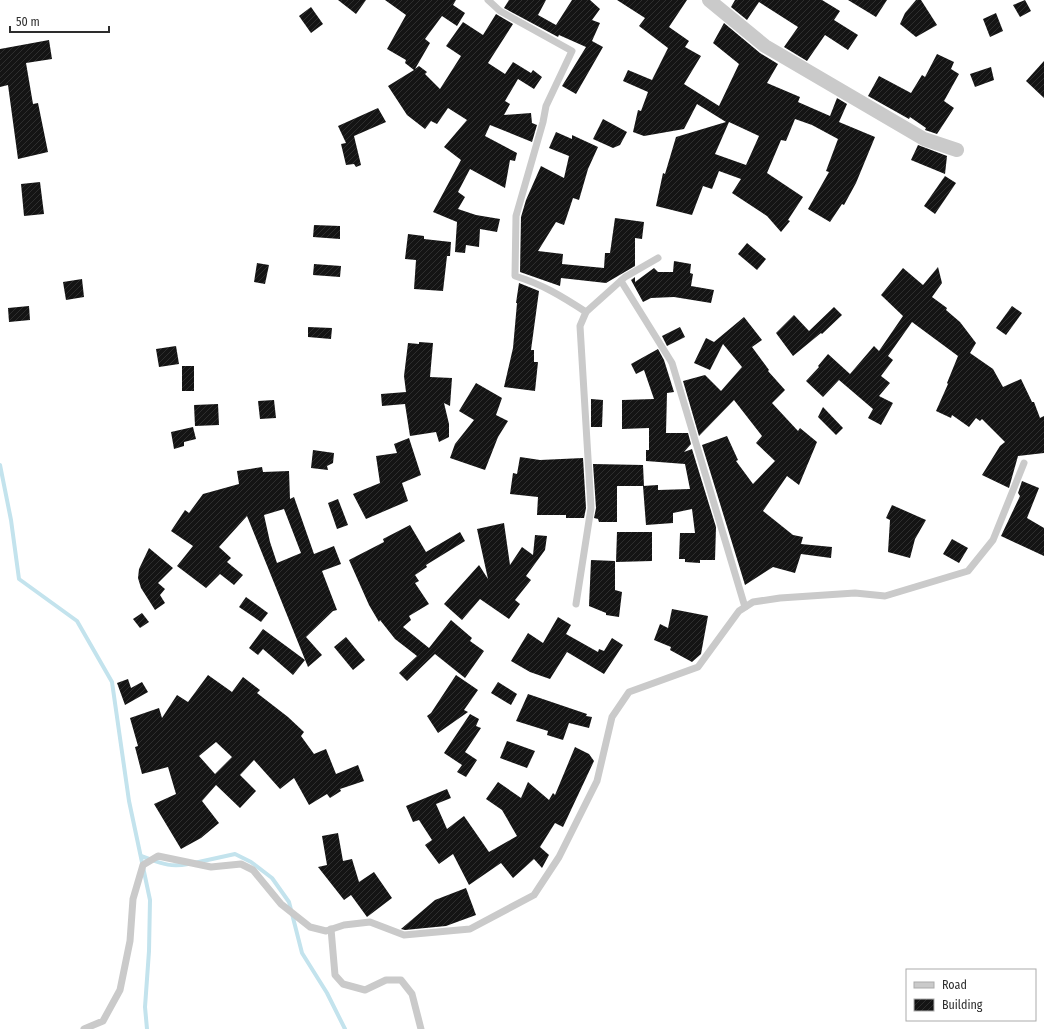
<svg xmlns="http://www.w3.org/2000/svg" width="1044" height="1029" font-family="'Fira Sans Condensed',sans-serif">
<defs>
<pattern id="building-hatch" width="6" height="6" patternUnits="userSpaceOnUse"><rect width="6" height="6" fill="#141414"/><path d="M-1 1l2-2M0 6l6-6M5 7l2-2" fill="none" stroke="#2e2e2e"/></pattern>
</defs>
<rect width="100%" height="100%" fill="#fff"/>
<g fill="none" stroke-linecap="round" stroke-linejoin="round">
<g stroke="#c3e3ed" stroke-width="4">
<polyline points="0,465 11,520 19,579 77,621 112,682 129,801 150,900 149,951 145,1007 147,1029"/>
<path d="M 141,856 C 159,862 168,868 188,864"/>
<polyline points="194,863 235,854 251,862 272,878 289,902 302,953 327,993 345,1029"/>
</g>
</g>
<g fill="url(#building-hatch)" fill-rule="evenodd">
<polygon points="338,0 366,0 356,14"/>
<polygon points="385,0 456,0 453,5 465,13 457,26 442,16 425,39 430,43 415,69 419,66 427,72 425,74 440,89 461,56 446,46 463,22 483,35 496,14 513,24 488,63 505,74 513,62 531,73 533,70 542,77 534,89 518,79 505,101 510,104 504,115 531,113 532,123 537,125 532,142 490,125 485,136 517,153 515,161 510,160 505,188 470,169 459,190 458,192 465,197 458,209 476,215 500,219 497,232 480,229 479,247 466,245 465,253 455,252 457,222 433,212 461,160 444,147 467,120 448,108 437,124 431,121 425,129 407,115 388,86 414,70 405,63 406,60 387,49 406,15"/>
<polygon points="509,0 546,0 538,15 556,25 572,0 590,0 600,9 592,20 600,23 592,41 603,47 576,94 562,86 586,47 559,35 558,37 504,8"/>
<path d="M 617,0 L 687,0 L 669,27 L 689,41 L 685,47 L 701,56 L 684,84 L 719,106 L 739,64 L 713,43 L 724,23 L 760,53 L 778,64 L 767,83 L 800,97 L 798,102 L 830,116 L 837,98 L 847,104 L 839,122 L 875,137 L 856,183 L 844,205 L 842,204 L 830,222 L 808,209 L 829,172 L 826,171 L 838,139 L 812,125 L 795,119 L 786,141 L 781,140 L 767,173 L 803,197 L 788,220 L 790,221 L 781,232 L 767,216 L 732,193 L 741,179 L 719,171 L 712,189 L 703,186 L 692,215 L 656,206 L 663,173 L 665,174 L 676,137 L 726,122 L 697,104 L 684,129 L 644,136 L 633,132 L 638,110 L 641,111 L 648,92 L 623,81 L 628,70 L 652,80 L 668,48 L 639,26 L 645,18 ZM 729,122 L 759,136 L 746,165 L 715,154 Z"/>
<polygon points="735,0 822,0 840,11 834,20 858,35 848,50 825,35 807,61 784,47 798,27 759,2 747,20 731,7"/>
<polygon points="848,0 887,0 876,17"/>
<polygon points="916,0 921,0 937,25 916,37 900,24 905,13"/>
<polygon points="1025,0 1031,11 1020,17 1013,5"/>
<polygon points="311,7 323,24 311,33 299,16"/>
<polygon points="996,13 1003,31 990,37 983,19"/>
<polygon points="49,40 52,59 26,63 33,104 38,103 48,152 18,159 8,85 0,87 0,49"/>
<polygon points="937,54 954,62 951,69 959,74 944,101 954,108 937,134 925,130 926,128 910,117 909,119 868,96 879,76 911,93 922,75 925,77"/>
<polygon points="1044,61 1044,98 1026,81"/>
<polygon points="991,67 994,80 975,87 970,74"/>
<polygon points="378,108 386,122 354,136 361,165 356,167 354,164 346,165 341,144 346,143 338,126"/>
<polygon points="603,119 627,132 620,145 613,148 593,139"/>
<polygon points="556,132 572,139 572,135 598,147 588,169 579,200 573,198 564,225 556,222 538,251 563,254 562,264 604,268 605,253 610,253 615,218 644,222 642,239 635,238 635,266 606,283 561,278 560,286 520,272 521,217 526,200 541,166 564,178 569,156 549,148"/>
<polygon points="918,145 947,156 945,174 911,160"/>
<polygon points="945,176 956,183 935,214 924,206"/>
<polygon points="40,182 44,214 24,216 21,184"/>
<polygon points="314,225 340,226 340,239 313,237"/>
<polygon points="408,234 424,236 424,239 451,242 450,256 447,256 443,291 414,289 416,260 405,259"/>
<polygon points="747,243 766,259 757,270 738,254"/>
<polygon points="674,261 691,264 690,273 693,274 691,286 714,290 711,303 674,297 651,298 643,302 631,280 635,277 635,282 654,268 658,272 673,272"/>
<polygon points="257,263 269,265 265,284 254,282"/>
<polygon points="314,264 341,266 340,277 313,275"/>
<polygon points="938,267 942,283 932,297 947,308 946,310 960,322 976,343 970,353 993,369 1003,387 1021,379 1032,402 1034,402 1040,418 1044,416 1044,453 1018,456 1009,488 982,475 1000,446 1005,442 982,419 980,421 976,418 969,427 952,415 951,418 936,411 948,384 947,383 958,356 912,322 888,356 893,360 881,376 890,383 879,396 893,403 881,425 868,418 873,409 839,380 823,397 806,381 819,367 818,366 828,354 850,374 874,346 879,351 903,316 881,295 903,268 923,285"/>
<polygon points="82,279 84,297 66,300 63,282"/>
<polygon points="519,283 539,291 531,350 534,350 534,362 538,362 535,391 504,387 513,348 517,303 516,303"/>
<polygon points="29,306 30,320 9,322 8,308"/>
<polygon points="1012,306 1022,313 1006,335 996,328"/>
<polygon points="834,307 842,315 822,334 821,333 793,356 776,333 794,315 809,331"/>
<polygon points="744,317 762,340 752,347 769,370 768,371 785,390 772,403 798,431 800,428 817,442 799,485 787,476 763,511 793,535 803,537 801,544 832,547 831,558 801,554 795,573 773,567 745,585 702,445 727,436 738,460 736,461 753,484 775,461 756,443 762,436 734,400 699,436 683,381 705,375 721,391 742,367 723,344 710,370 694,363 706,338 714,342"/>
<polygon points="308,327 332,328 331,339 308,337"/>
<polygon points="680,327 685,337 667,346 662,336"/>
<polygon points="419,342 433,343 430,377 452,378 450,406 444,403 449,424 449,437 439,442 436,432 410,436 405,404 382,406 381,394 406,392 404,376 408,343 419,344"/>
<polygon points="176,346 179,364 159,367 156,349"/>
<polygon points="658,349 664,360 674,392 667,393 666,433 688,433 691,444 684,452 692,449 716,527 715,560 700,560 700,563 685,562 685,559 679,559 680,533 695,533 692,509 673,513 673,523 646,525 643,486 658,485 658,490 690,489 685,464 646,461 646,450 649,450 649,428 622,429 622,400 654,399 644,370 636,374 631,364"/>
<rect x="182" y="366" width="12" height="25"/>
<polygon points="476,383 502,398 496,415 508,421 498,437 485,470 450,458 455,444 474,420 459,411"/>
<polygon points="591,399 603,400 602,427 591,427"/>
<polygon points="274,400 276,418 260,419 258,401"/>
<polygon points="218,404 219,425 195,426 194,405"/>
<polygon points="823,407 843,428 836,435 818,417"/>
<polygon points="193,427 196,439 184,442 184,446 174,449 171,432"/>
<polygon points="409,438 421,475 402,483 408,501 366,519 353,494 380,483 376,456 397,453 394,444"/>
<polygon points="313,450 334,453 333,463 327,466 328,470 311,468"/>
<polygon points="520,457 540,460 583,458 586,508 584,518 566,518 566,515 537,515 538,497 510,494 513,473 517,474"/>
<polygon points="593,464 643,465 644,486 617,486 617,522 599,522 598,519 594,518 596,508"/>
<path d="M 262,467 L 263,472 L 289,471 L 290,499 L 294,497 L 314,554 L 334,546 L 341,564 L 322,571 L 337,610 L 333,611 L 306,637 L 322,655 L 308,667 L 247,516 L 219,547 L 231,558 L 227,562 L 243,575 L 234,585 L 220,574 L 206,588 L 177,566 L 193,546 L 171,531 L 185,510 L 189,513 L 203,494 L 239,484 L 237,471 ZM 284,509 L 301,553 L 277,563 L 270,542 L 264,515 Z"/>
<polygon points="1022,481 1039,488 1027,518 1044,528 1044,556 1001,536 1020,496 1018,493"/>
<polygon points="338,499 348,525 337,529 328,503"/>
<polygon points="892,505 926,520 915,539 910,558 888,552 890,520 886,518"/>
<polygon points="504,523 510,565 522,547 533,555 535,535 547,536 545,550 526,576 531,580 515,600 520,604 509,619 480,599 462,620 444,604 479,565 488,579 477,529"/>
<polygon points="410,525 426,552 460,532 465,541 426,565 427,567 415,575 419,581 415,583 429,604 409,616 411,620 403,627 429,648 451,620 472,638 470,641 484,651 465,678 435,654 407,681 399,673 417,656 395,639 380,620 379,622 369,605 349,560 384,542 383,539"/>
<polygon points="617,532 652,532 652,561 616,562"/>
<polygon points="952,539 968,548 959,563 943,554"/>
<polygon points="149,548 173,568 158,583 165,589 160,595 165,603 155,610 141,588 138,578 139,569"/>
<polygon points="591,560 615,561 615,590 622,592 619,617 606,615 606,613 589,606"/>
<polygon points="246,597 268,613 261,622 239,607"/>
<polygon points="672,609 708,616 701,654 692,662 670,650 671,647 654,640 660,624 668,628"/>
<polygon points="142,613 149,622 140,628 133,619"/>
<polygon points="558,617 571,625 566,634 598,652 599,649 604,651 612,638 623,645 604,674 567,652 550,679 530,672 511,661 528,633 543,643"/>
<polygon points="263,629 305,660 293,675 263,649 258,655 249,648"/>
<polygon points="346,637 365,660 353,670 334,647"/>
<path d="M 208,675 L 232,692 L 243,677 L 260,690 L 257,693 L 288,717 L 304,732 L 301,736 L 314,754 L 326,749 L 336,774 L 358,765 L 364,781 L 340,789 L 341,791 L 330,798 L 327,794 L 309,805 L 294,778 L 280,789 L 254,760 L 240,775 L 256,791 L 240,808 L 216,785 L 202,801 L 219,823 L 201,838 L 181,849 L 154,804 L 176,794 L 168,767 L 142,774 L 135,747 L 138,746 L 130,718 L 159,708 L 162,718 L 177,695 L 188,702 ZM 216,742 L 232,757 L 215,774 L 199,756 Z"/>
<polygon points="456,675 478,690 464,710 468,712 438,733 427,716 431,713"/>
<polygon points="128,679 131,688 142,682 148,692 125,705 117,683"/>
<polygon points="498,682 517,694 511,705 491,693"/>
<polygon points="528,694 587,714 586,716 592,717 589,728 569,723 563,740 547,735 548,731 516,721"/>
<polygon points="470,714 479,719 476,726 481,728 465,752 477,760 466,777 457,772 462,765 444,753"/>
<polygon points="507,741 535,751 527,768 500,758"/>
<polygon points="575,747 589,754 594,761 563,827 555,823 540,847 549,855 542,868 534,859 513,878 501,863 469,885 453,854 439,864 425,845 432,840 419,820 413,822 406,806 447,789 451,798 436,804 447,829 464,816 489,852 517,836 502,810 486,799 498,782 521,798 528,782 549,800 553,793 555,795"/>
<polygon points="338,833 343,861 352,859 359,882 374,872 392,898 367,917 351,895 344,900 318,867 327,865 322,836"/>
<polygon points="466,888 476,915 446,926 405,930 401,929 435,900"/>
</g>
<g fill="none" stroke-linecap="round" stroke-linejoin="round">
<g stroke="#cacaca" stroke-width="7">
<path d="M 488,0 L 500,11 L 572,51 L 546,106 L 543,122 L 516,216 L 515,276 C 542,284 563,297 586,312"/>
<polyline points="621,281 672,363 745,607"/>
<polyline points="576,604 591,508 580,326 586,312 625,277 658,258"/>
<polyline points="331,929 335,975 343,984 365,990 386,980 401,980 412,994 421,1029"/>
<polyline points="84,1029 103,1021 120,990 130,941 133,899 143,865 158,856 211,867 241,864 253,870 281,904 310,927 326,931 344,925 370,922 404,935 470,929 534,895 559,857 597,781 612,717 629,692 698,667 739,611 753,602 780,598 855,593 885,596 968,571 993,540 1024,463"/>
</g>
<polyline stroke="#cacaca" stroke-width="14" points="709,0 765,46 924,139 957,150"/>
</g>
<rect x="906" y="969" width="130" height="52" fill="#ffffff" stroke="#ababab"/>
<rect x="914" y="982" width="20" height="6" fill="#cacaca" stroke="#ababab"/>
<text x="942" y="989" font-size="12" fill="#2d2d2d">Road</text>
<rect x="914" y="999" width="20" height="12" fill="url(#building-hatch)" stroke="#ababab"/>
<text x="942" y="1009" font-size="12" fill="#2d2d2d">Building</text>
<path d="M10 26v6h99v-6" fill="none" stroke="#2d2d2d" stroke-width="2"/>
<text x="16" y="26" font-size="12" fill="#2d2d2d" stroke="#ffffff" stroke-width="3" paint-order="stroke">50 m</text>
</svg>
